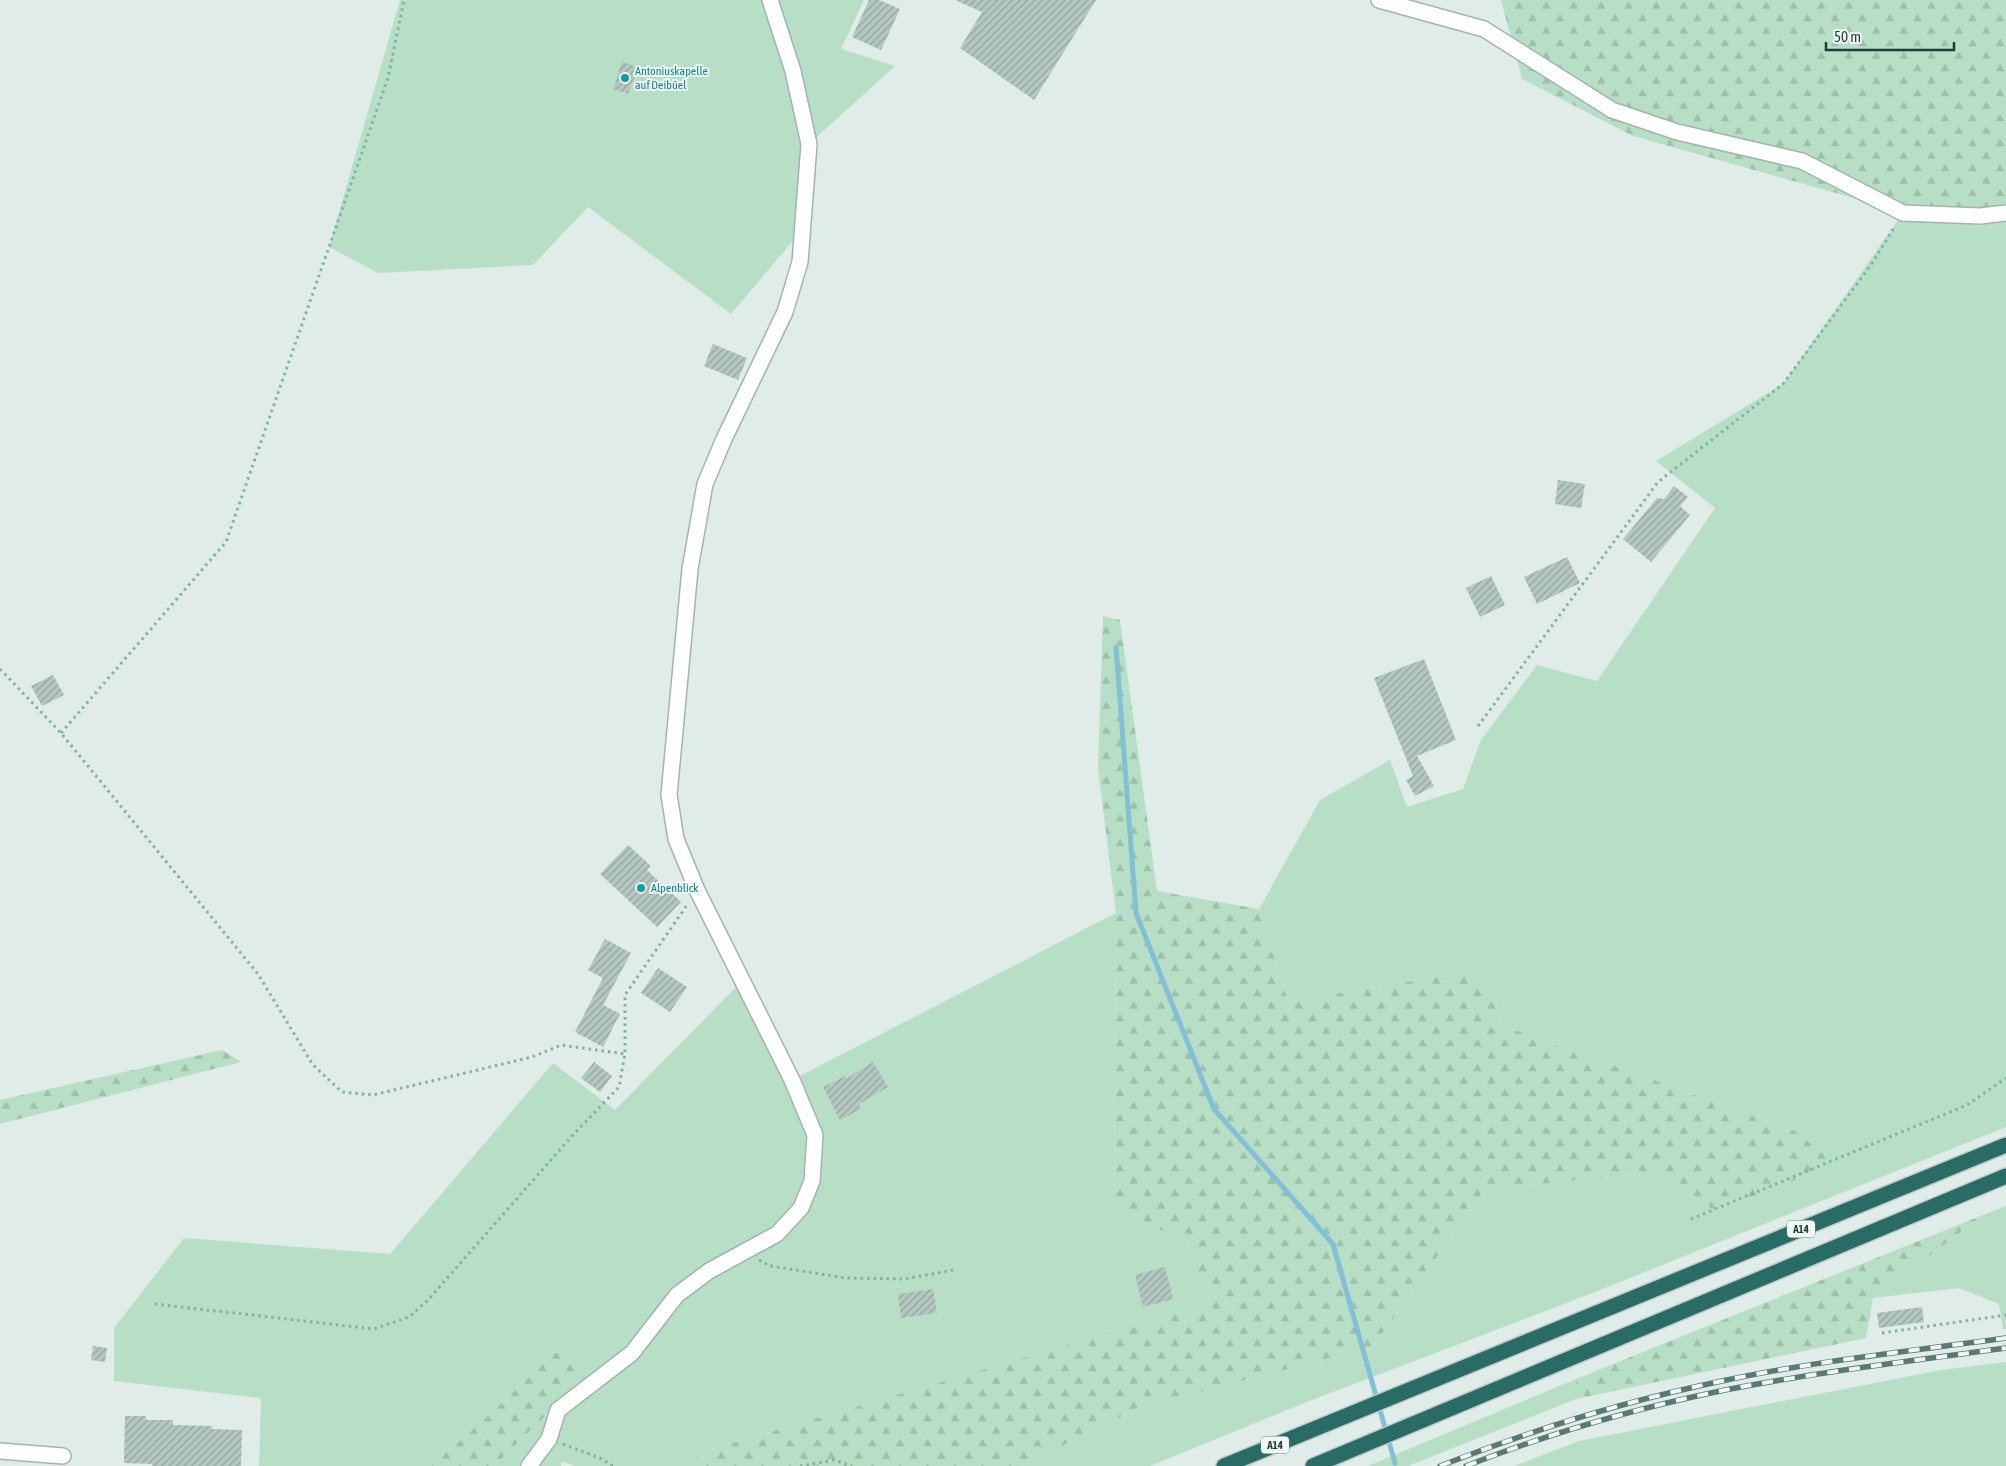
<svg xmlns="http://www.w3.org/2000/svg" width="2006" height="1466" font-family="'Asap Condensed',sans-serif">
<defs>
<pattern id="forest-firs" width="22" height="20" patternUnits="userSpaceOnUse" patternTransform="scale(1.25)"><rect width="22" height="20" fill="#b7dfc6"/><path d="M5 1l3.5 6h-7zM16 11l3.5 6h-7z" fill="#9dc0ab"/></pattern>
<pattern id="building-hatch" width="6" height="6" patternUnits="userSpaceOnUse" patternTransform="scale(1.25)"><rect width="6" height="6" fill="#b5c7c1"/><path d="M-1 1l2-2M0 6l6-6M5 7l2-2" fill="none" stroke="#93a39e"/></pattern>
</defs>
<rect width="100%" height="100%" fill="#e0ece8"/>
<g fill="#b7dfc6">
<polygon points="400,0 864,0 841,49 895,66 809,144 802,230 731,314 588,207 533,265 378,273 329,247"/>
<polygon points="1903,213 2006,230 2006,1127 1590,1294 1312,1400 1150,1466 1021,1466 1141,1407 1373,1347 1485,1189 1653,1173 1716,1211 1835,1164 1795,1131 1501,1025 1492,987 1460,973 1288,1002 1259,909 1320,800 1390,760 1407,807 1463,789 1481,740 1537,665 1597,681 1715,508 1656,461 1783,384"/>
<polygon points="1116,913 1114,1211 1186,1240 1210,1305 701,1452 690,1466 575,1466 562,1461 561,1466 494,1466 592,1370 554,1352 487,1417 431,1466 259,1466 261,1398 114,1381 114,1328 184,1238 390,1254 553,1063 615,1110 742,981 792,1080"/>
<polygon points="2006,1206 2006,1329 2003,1329 1999,1304 1959,1288 1873,1298 1983,1215"/>
<polygon points="2006,1362 2006,1466 1514,1466 1579,1441 1941,1370"/>
<polygon points="1576,1379 1576,1399 1408,1466 1368,1466"/>
</g>
<g fill="url(#forest-firs)">
<polygon points="1501,0 2006,0 2006,230 1900,211 1633,136 1522,79"/>
<polygon points="1103,616 1120,620 1157,891 1259,909 1288,1002 1460,973 1492,986 1501,1025 1795,1131 1836,1164 1716,1211 1653,1173 1485,1189 1373,1347 1141,1407 1021,1466 690,1466 701,1452 1209,1304 1186,1240 1114,1211 1116,913 1098,768"/>
<polygon points="222,1050 241,1062 0,1124 0,1100"/>
<polygon points="1983,1215 1873,1298 1866,1338 1576,1399 1576,1379"/>
<polygon points="554,1352 593,1369 494,1466 431,1466 487,1417"/>
</g>
<g fill="none" stroke-linecap="round" stroke-linejoin="round">
<polyline stroke="#83c0d6" stroke-width="5" points="1116,647 1136,913 1214,1109 1333,1244 1395,1463"/>
</g>
<g fill="url(#building-hatch)">
<polygon points="869,0 879,0 900,9 881,50 852,37"/>
<polygon points="955,0 1096,0 1034,100 960,48 982,12"/>
<polygon points="622,62 638,67 628,94 613,89"/>
<polygon points="713,344 747,358 738,380 704,366"/>
<polygon points="1558,480 1585,484 1581,508 1555,504"/>
<polygon points="1674,486 1688,497 1680,506 1690,515 1651,562 1623,539 1657,498 1664,499"/>
<polygon points="1567,557 1580,583 1537,604 1524,577"/>
<polygon points="1491,576 1505,605 1480,617 1466,588"/>
<polygon points="1424,659 1456,740 1417,756 1434,786 1415,796 1406,780 1413,776 1374,678"/>
<polygon points="53,675 64,695 42,706 31,686"/>
<polygon points="628,845 651,866 647,870 681,902 657,927 600,874"/>
<polygon points="605,939 631,953 603,1005 620,1014 603,1047 575,1032 603,978 588,970"/>
<polygon points="658,968 687,987 670,1012 641,993"/>
<polygon points="594,1062 612,1076 600,1092 581,1078"/>
<polygon points="873,1062 888,1087 859,1104 861,1109 840,1120 823,1087 845,1076 846,1079"/>
<polygon points="1165,1267 1173,1299 1143,1307 1135,1275"/>
<polygon points="933,1289 937,1313 901,1318 898,1294"/>
<polygon points="1922,1307 1924,1322 1879,1328 1877,1313"/>
<polygon points="93,1346 107,1348 105,1362 91,1360"/>
<polygon points="125,1416 146,1416 146,1420 173,1420 173,1425 212,1426 212,1429 242,1430 241,1466 152,1466 152,1464 124,1463"/>
</g>
<g fill="none" stroke-linecap="round" stroke-linejoin="round">
<g stroke="#a2b4b0" stroke-width="18">
<g id="street">
<polyline points="1379,0 1484,29 1612,110 1677,132 1802,161 1903,213 1980,216 2006,213"/>
<polyline points="0,1451 63,1456"/>
<polyline points="529,1466 549,1439 558,1410 632,1353 677,1295 709,1271 777,1234 801,1208 812,1181 815,1135 792,1080 697,890 676,839 669,795 690,569 705,484 724,439 785,312 800,262 809,144 793,71 770,0"/>
</g>
</g>
<g stroke="#c0c9c8" stroke-width="18">
<g id="highway">
<polyline points="1224,1466 2006,1145"/>
<polyline points="1313,1466 2006,1176"/>
</g>
</g>
<g stroke="#7eb2a7" stroke-width="3" stroke-dasharray="2.5 4" stroke-linecap="butt">
<polyline points="0,669 61,733 258,974 313,1065 342,1092 373,1095 532,1057 561,1045 625,1054"/>
<polyline points="1478,726 1658,482 1783,384 1871,265 1895,226"/>
<polyline points="61,733 226,542 388,78 404,0"/>
<polyline points="1691,1219 1967,1105 2006,1078"/>
<polyline points="759,1260 770,1266 846,1278 904,1279 954,1270"/>
<polyline points="155,1304 374,1329 409,1317 428,1300 572,1136 619,1087 625,1054 625,995 687,905"/>
<polyline points="1882,1333 2006,1315"/>
<polyline points="563,1444 600,1458 613,1466"/>
<polyline points="800,1466 834,1460 852,1466"/>
</g>
<use href="#street" stroke="#fff" stroke-width="15"/>
<use href="#highway" stroke="#296c65" stroke-width="15"/>
<g stroke="#597974" stroke-width="5.5">
<g id="rail">
<path d="M 1440,1466 C 1532,1430 1625,1401 1722,1381 C 1815,1361 1911,1351 2006,1338"/>
<path d="M 1466,1466 C 1550,1433 1637,1408 1725,1390 C 1818,1372 1912,1361 2006,1348"/>
</g>
</g>
<use href="#rail" stroke="#f0f8f5" stroke-width="4" stroke-dasharray="11" stroke-linecap="butt"/>
</g>
<g fill="#0f9aa8" stroke="#f0f8f5" stroke-width="2">
<circle cx="625" cy="78" r="5"/>
<circle cx="641" cy="888" r="5"/>
</g>
<g text-anchor="middle" dominant-baseline="central" stroke-width="4" stroke-linejoin="round" paint-order="stroke">
<g fill="#f0f8f5" stroke="#5e7671" stroke-width="1">
<rect x="1787" y="1220.5" width="28" height="17" rx="4"/>
<rect x="1261" y="1436.5" width="28" height="17" rx="4"/>
</g>
<g font-size="11" font-weight="bold" fill="#1f3e39">
<text x="1801" y="1229">A14</text>
<text x="1275" y="1445">A14</text>
</g>
<g font-size="12" fill="#0d838f" stroke="#f0f8f5" text-anchor="start">
<text x="635" y="71">Antoniuskapelle<tspan x="635" dy="14">auf Deibüel</tspan></text>
<text x="651" y="888">Alpenblick</text>
</g>
</g>
<path d="M1826 42v8h128v-8" fill="none" stroke="#1f3e39" stroke-width="2.5"/>
<text x="1834" y="42" font-size="15" fill="#1f3e39" stroke="#f0f8f5" stroke-width="4" paint-order="stroke">50 m</text>
</svg>
